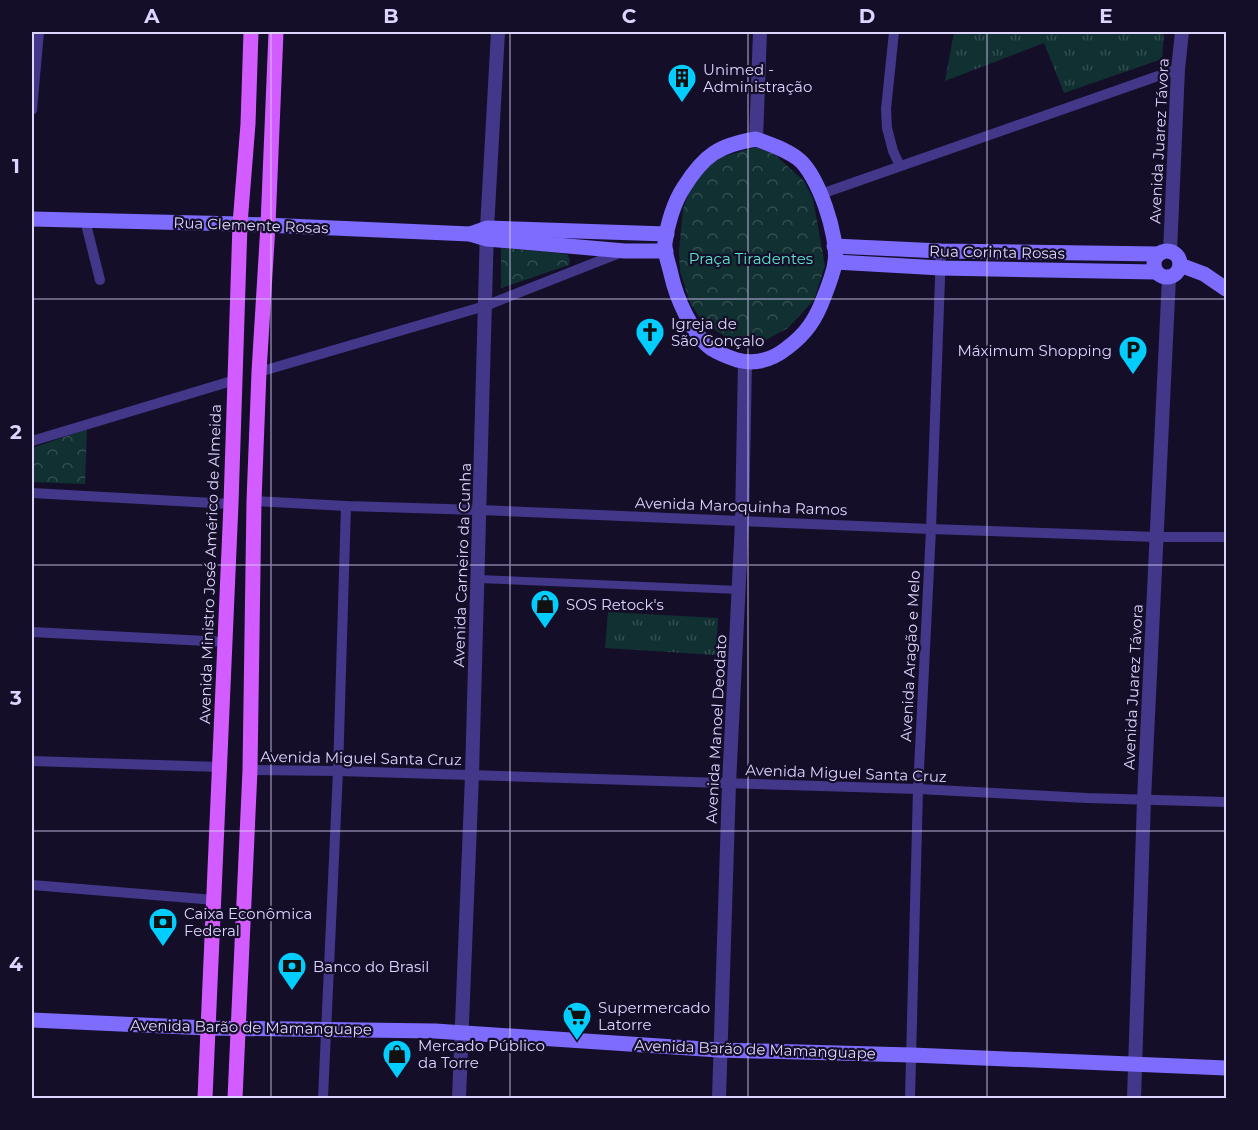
<svg xmlns="http://www.w3.org/2000/svg" width="1258" height="1130" font-family="Montserrat,sans-serif">
<defs>
<pattern id="grass-tufts" width="24" height="20" patternUnits="userSpaceOnUse" patternTransform="scale(1.5)"><rect width="24" height="20" fill="#113032"/><path d="M3 7l-1-3M5 7V3M7 7l1-3M15 17l-1-3M17 17v-4M19 17l1-3" fill="none" stroke="#334d51"/></pattern>
<pattern id="forest-crowns" width="20" height="18" patternUnits="userSpaceOnUse" patternTransform="scale(1.5)"><rect width="20" height="18" fill="#113032"/><path d="M2 6a3 3 0 1 1 6 0M12 15a3 3 0 1 1 6 0" fill="none" stroke="#334d51"/></pattern>
</defs>
<rect width="100%" height="100%" fill="#150e28"/>
<g fill="url(#grass-tufts)">
<polygon points="954,32 1164,32 1162,59 1064,93 1044,43 945,81"/>
<polygon points="608,612 718,618 716,655 605,648"/>
</g>
<g fill="url(#forest-crowns)">
<polygon points="756,147 774,154 804,181 813,199 825,266 814,300 788,328 762,342 736,344 702,321 690,303 680,271 679,251 683,209 693,182 718,158"/>
<polygon points="501,248 559,253 568,255 570,261 569,265 566,266 501,288"/>
<polygon points="87,429 85,484 32,482 32,448"/>
</g>
<g fill="none" stroke-linecap="round" stroke-linejoin="round">
<polyline stroke="#423789" stroke-width="8" points="478,579 739,590"/>
<g stroke="#423789" stroke-width="10">
<polyline points="894,32 886,109 887,128 893,151 900,166"/>
<polyline points="32,110 39,32"/>
<polyline points="821,194 1178,69"/>
<polyline points="85,220 100,280"/>
<polyline points="259,372 485,306 622,252"/>
<polyline points="32,441 235,380"/>
<polyline points="32,493 231,504"/>
<polyline points="254,501 346,506 480,510 931,529 1156,537 1226,537"/>
<polyline points="32,632 225,642"/>
<polyline points="32,761 220,767"/>
<polyline points="250,770 338,771 918,789 1087,798 1226,802"/>
<polyline points="32,885 215,900"/>
<polyline points="323,1098 338,771 346,506"/>
<polyline points="910,1098 918,789 931,529 941,251"/>
</g>
<g stroke="#423789" stroke-width="14">
<polyline points="756,139 760,32"/>
<polyline points="1170,252 1178,69 1182,32"/>
<polyline points="459,1098 472,775 487,228 498,32"/>
<polyline points="719,1098 729,784 742,521 745,362"/>
<polyline points="1134,1098 1144,800 1169,277"/>
</g>
<g stroke="#7e6cff" stroke-width="15">
<path d="M 756,139 C 770,144 785,149 797,158 C 818,173 839,237 835,263 C 833,274 828,287 824,297 C 816,319 806,334 787,348 C 772,360 756,365 737,360 C 728,357 720,354 712,349 C 692,335 676,297 671,274 C 669,264 664,253 665,243 C 667,225 674,202 684,187 C 704,155 719,145 756,139 Z"/>
<polyline points="32,219 240,224 470,234 487,239 625,251 666,251"/>
<polyline points="470,234 487,228 667,234"/>
<polyline points="834,246 941,251 1159,254"/>
<circle cx="1167" cy="264" r="13"/>
<polyline points="835,262 941,268 1156,272"/>
<polyline points="1180,265 1204,274 1226,289"/>
<polyline points="32,1020 208,1028 435,1031 719,1050 912,1055 1226,1068"/>
</g>
<g stroke="#d25cff" stroke-width="15">
<polyline points="205,1098 231,504 240,224 248,124 251,32"/>
<polyline points="235,1098 250,770 254,501 259,372 268,225 276,32"/>
</g>
</g>
<path fill="none" stroke="#ded5ff" stroke-width="1.5" stroke-opacity="0.55" d="M 271,32 L 271,1098M 510,32 L 510,1098M 748,32 L 748,1098M 987,32 L 987,1098M 32,299 L 1226,299M 32,565 L 1226,565M 32,831 L 1226,831"/>
<defs>
<g id="building-pin" transform="scale(1.5)"><path d="M0 17L-7.5 6A9.5 9.5 0 1 1 7.5 6Z" fill="#01cdff" stroke="#150e28"/><path d="M-4-6H4V6H1V3H-1V6H-4ZM-2.5-4.3h1.7v1.8h-1.7ZM.8-4.3h1.7v1.8H.8ZM-2.5-1h1.7V.8h-1.7ZM.8-1h1.7V.8H.8Z" fill="#111"/></g>
<g id="church-pin" transform="scale(1.5)"><path d="M0 17L-7.5 6A9.5 9.5 0 1 1 7.5 6Z" fill="#01cdff" stroke="#150e28"/><path d="M-1.2-6h2.4v3.5h3.3v2.4h-3.3V6h-2.4V-.1h-3.3v-2.4h3.3Z" fill="#111"/></g>
<g id="parking-pin" transform="scale(1.5)"><path d="M0 17L-7.5 6A9.5 9.5 0 1 1 7.5 6Z" fill="#01cdff" stroke="#150e28"/><path d="M-3.5-5.5H1a3.5 3.5 0 0 1 0 7H-1V5.5H-3.5ZM-1-3.4V-.6H.8a1.4 1.4 0 0 0 0-2.8Z" fill="#111"/></g>
<g id="shop-pin" transform="scale(1.5)"><path d="M0 17L-7.5 6A9.5 9.5 0 1 1 7.5 6Z" fill="#01cdff" stroke="#150e28"/><path d="M-5-2.5h2.3a2.7 3.5 0 0 1 5.4 0H5L5.5 6h-11ZM-1.5-2.5h3a1.5 2.3 0 0 0-3 0Z" fill="#111"/></g>
<g id="bank-pin" transform="scale(1.5)"><path d="M0 17L-7.5 6A9.5 9.5 0 1 1 7.5 6Z" fill="#01cdff" stroke="#150e28"/><path d="M-6-4H6V4H-6ZM0-2.3a2.3 2.3 0 1 0 0 4.6a2.3 2.3 0 1 0 0-4.6Z" fill="#111"/></g>
<g id="supermarket-pin" transform="scale(1.5)"><path d="M0 17L-7.5 6A9.5 9.5 0 1 1 7.5 6Z" fill="#01cdff" stroke="#150e28"/><path d="M-6-5.5h2.5l.6 2H6L4.5 2H-2.5L-4.4-4H-6ZM-1.5 3.2a1.3 1.3 0 1 0 .1 0ZM3 3.2a1.3 1.3 0 1 0 .1 0Z" fill="#111"/></g>
</defs>
<g fill-rule="evenodd">
<use href="#building-pin" x="682" y="78"/>
<use href="#church-pin" x="650" y="332"/>
<use href="#parking-pin" x="1133" y="350"/>
<use href="#shop-pin" x="545" y="604"/>
<use href="#bank-pin" x="163" y="922"/>
<use href="#bank-pin" x="292" y="966"/>
<use href="#supermarket-pin" x="577" y="1016"/>
<use href="#shop-pin" x="397" y="1054"/>
</g>
<g text-anchor="middle" dominant-baseline="central" stroke-width="4.5" stroke-linejoin="round" paint-order="stroke">
<g font-size="15" fill="#ded5ff" stroke="#150e28" text-anchor="start">
<text x="703" y="69">Unimed -<tspan x="703" dy="17">Administração</tspan></text>
<text x="671" y="323">Igreja de<tspan x="671" dy="17">São Gonçalo</tspan></text>
<text x="1112" y="350" text-anchor="end">Máximum Shopping</text>
<text x="566" y="604">SOS Retock's</text>
<text x="184" y="913">Caixa Econômica<tspan x="184" dy="17">Federal</tspan></text>
<text x="313" y="966">Banco do Brasil</text>
<text x="598" y="1007">Supermercado<tspan x="598" dy="17">Latorre</tspan></text>
<text x="418" y="1045">Mercado Público<tspan x="418" dy="17">da Torre</tspan></text>
</g>
<g font-size="15" fill="#ded5ff" stroke="#150e28">
<text transform="translate(1159 141) rotate(-87)">Avenida Juarez Távora</text>
<text transform="translate(251 225) rotate(2)">Rua Clemente Rosas</text>
<text transform="translate(997 252) rotate(1)">Rua Corinta Rosas</text>
<text transform="translate(741 506) rotate(2)">Avenida Maroquinha Ramos</text>
<text transform="translate(210 564) rotate(-88)">Avenida Ministro José Américo de Almeida</text>
<text transform="translate(462 565) rotate(-88)">Avenida Carneiro da Cunha</text>
<text transform="translate(910 656) rotate(-87)">Avenida Aragão e Melo</text>
<text transform="translate(1133 687) rotate(-87)">Avenida Juarez Távora</text>
<text transform="translate(716 729) rotate(-87)">Avenida Manoel Deodato</text>
<text transform="translate(361 758) rotate(1)">Avenida Miguel Santa Cruz</text>
<text transform="translate(846 773) rotate(2)">Avenida Miguel Santa Cruz</text>
<text transform="translate(251 1027) rotate(1)">Avenida Barão de Mamanguape</text>
<text transform="translate(755 1049) rotate(2)">Avenida Barão de Mamanguape</text>
</g>
<g font-size="15" fill="#5ae6d0" stroke="#150e28">
<text x="751" y="258">Praça Tiradentes</text>
</g>
</g>
<rect width="1258" height="1130" fill="none" stroke="#150e28" stroke-width="66"/>
<rect x="33" y="33" width="1192" height="1064" fill="none" stroke="#ded5ff" stroke-width="2"/>
<g font-size="20" text-anchor="middle" font-weight="bold" fill="#ded5ff">
<text x="152" y="23">A</text>
<text x="391" y="23">B</text>
<text x="629" y="23">C</text>
<text x="867" y="23">D</text>
<text x="1106" y="23">E</text>
<text x="16" y="173">1</text>
<text x="16" y="439">2</text>
<text x="16" y="705">3</text>
<text x="16" y="971">4</text>
</g>
</svg>
